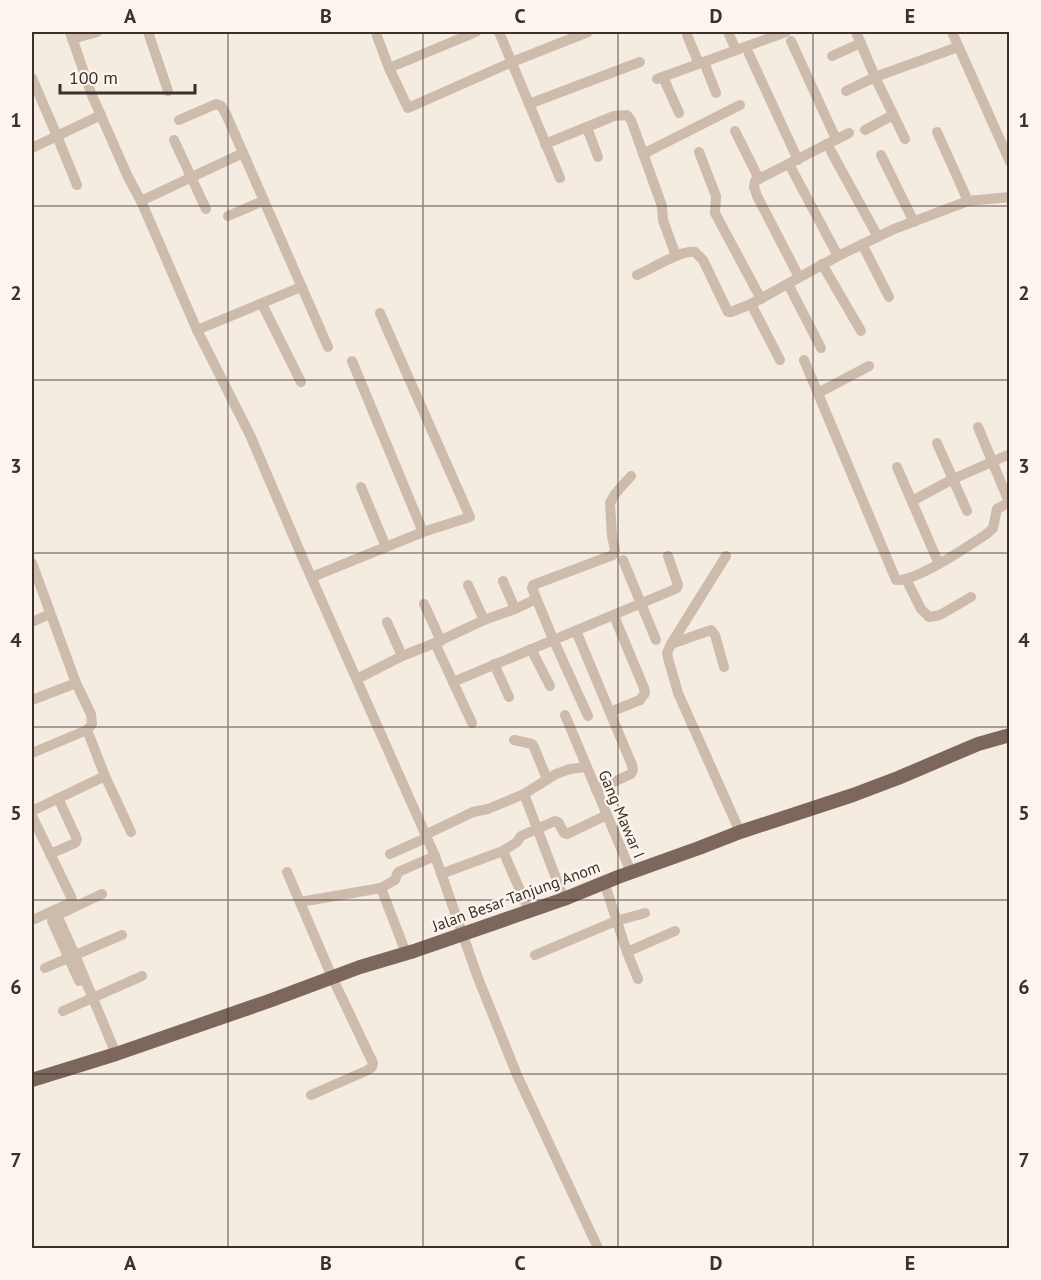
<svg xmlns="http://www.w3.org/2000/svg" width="1041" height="1280" font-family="'PT Sans',sans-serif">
<rect width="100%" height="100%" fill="#f4ebe1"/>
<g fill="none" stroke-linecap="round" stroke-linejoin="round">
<g stroke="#cdbbac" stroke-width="10">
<polyline points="70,32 91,93 128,177 141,201 197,330 250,435 304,561 435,856 478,978 517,1075 598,1248"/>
<polyline points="148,32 168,91"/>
<polyline points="376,32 377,36 389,68 408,108 512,62 588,32"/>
<polyline points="499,32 560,178"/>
<polyline points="728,32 736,50"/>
<polyline points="856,32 875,77 905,139"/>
<polyline points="952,32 1010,162"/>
<polyline points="687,35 699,64"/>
<polyline points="72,39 97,32"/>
<polyline points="791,41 836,139"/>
<polyline points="749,54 798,160"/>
<polyline points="832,56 861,43"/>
<polyline points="704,62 716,93"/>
<polyline points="389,68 476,32"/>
<polyline points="663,77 679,113"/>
<polyline points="32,78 57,136 77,185"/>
<polyline points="657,79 786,32"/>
<polyline points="846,91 875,77 958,47"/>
<polyline points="529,104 640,62"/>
<polyline points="179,120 216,104 221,106 226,114 328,347"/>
<polyline points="587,128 598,157"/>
<polyline points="865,130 893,115"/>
<polyline points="735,131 759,179"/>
<polyline points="937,132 968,201"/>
<polyline points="174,140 206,209"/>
<polyline points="545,144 614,116 627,115 631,120 662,206 663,220 676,256"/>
<polyline points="827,144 878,237"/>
<polyline points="32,148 101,115"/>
<polyline points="699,152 716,196 715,213 761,299"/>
<polyline points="643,154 740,105"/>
<polyline points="881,155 914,222"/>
<polyline points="789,164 838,256"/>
<polyline points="141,201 243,153"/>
<polyline points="228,216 263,201"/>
<polyline points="862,244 889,297"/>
<polyline points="822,264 861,331"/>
<path d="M 637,275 C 652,269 680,250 695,252 L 703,260 L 728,312 L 731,312 L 751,304 L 838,256 L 894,229 L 968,201 L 1010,197"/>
<polyline points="799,277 757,196 754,187 755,181 849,133"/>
<polyline points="788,284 821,348"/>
<polyline points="262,304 301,382"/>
<polyline points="751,304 780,360"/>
<polyline points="197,330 301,287"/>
<path d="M 804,360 L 896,580 C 916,582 970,545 988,533 L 993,528 L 997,509 L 1010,502"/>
<polyline points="352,361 423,532"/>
<polyline points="818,393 869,366"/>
<polyline points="978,427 1009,502"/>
<polyline points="937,443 967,511"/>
<polyline points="897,467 939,564"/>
<polyline points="361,487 386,547"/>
<polyline points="912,501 953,479 1010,454"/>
<polyline points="726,556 671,644 667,653 668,658 678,693 740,832"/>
<polyline points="623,560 656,640"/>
<polyline points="32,563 76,683 91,714 92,724 87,730 32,753"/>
<polyline points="312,577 423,532 470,517 380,313"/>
<polyline points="906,579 921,609 929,617 940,615 971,597"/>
<polyline points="503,581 515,609"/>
<polyline points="468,585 484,620"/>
<polyline points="424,604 441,641"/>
<polyline points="32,622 50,614"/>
<polyline points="387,622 402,656"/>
<polyline points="576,631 632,765 633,770 631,774 596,790"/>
<polyline points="435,643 484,620 515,609 536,599"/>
<polyline points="671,644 711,630 715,635 724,667"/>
<polyline points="531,649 550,686"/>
<polyline points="494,664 509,697"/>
<polyline points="357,679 402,656 435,643 453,682 673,590 677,588 678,585 668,556"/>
<polyline points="453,682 472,723"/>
<polyline points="32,700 76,683"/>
<polyline points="610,712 640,700 645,693 644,688 614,616"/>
<polyline points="565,715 631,872"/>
<polyline points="588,716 553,639 532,588 533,585 613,555 615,550 612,536 610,503 615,494 631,476"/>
<polyline points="514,740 532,744 534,747 547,779"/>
<polyline points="105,776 131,832"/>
<polyline points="524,794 564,899"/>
<polyline points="32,811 105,776 87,730"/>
<polyline points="32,816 72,899 70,903 35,919 32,918"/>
<polyline points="425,835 473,812 488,809 524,794 556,774 570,769 586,767"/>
<polyline points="503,851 529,911"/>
<polyline points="50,854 73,844 76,842 77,839 58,798"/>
<polyline points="390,854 426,838"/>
<polyline points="287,872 332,977 373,1063 372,1067 368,1070 311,1095"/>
<polyline points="441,874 503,851 517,842 521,836 555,821 558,822 564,833 567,834 607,815"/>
<polyline points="604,882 627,952 638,979"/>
<polyline points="381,888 406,953"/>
<polyline points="300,902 381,888 395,880 398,872 435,856"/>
<polyline points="64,912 102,894"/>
<polyline points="57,915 75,955 116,1054"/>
<polyline points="52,921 79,981"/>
<polyline points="627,952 675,931"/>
<polyline points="535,955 616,921 645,913"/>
<polyline points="45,968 122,935"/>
<polyline points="63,1011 142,976"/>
</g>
<polyline stroke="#7d675c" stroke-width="14" points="32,1080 116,1054 269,1001 360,967 414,951 564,899 618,877 699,848 740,832 853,795 898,778 978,744 1010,735"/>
</g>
<path fill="none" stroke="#3b302b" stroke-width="1.5" stroke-opacity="0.55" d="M 228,32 L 228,1248M 423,32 L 423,1248M 618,32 L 618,1248M 813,32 L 813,1248M 32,206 L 1010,206M 32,380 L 1010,380M 32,553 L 1010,553M 32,727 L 1010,727M 32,900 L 1010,900M 32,1074 L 1010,1074"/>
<g text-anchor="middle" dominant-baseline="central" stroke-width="4.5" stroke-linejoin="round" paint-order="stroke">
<g font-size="16" fill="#3b302b" stroke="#fbf5ee">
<text transform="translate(622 814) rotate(67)">Gang Mawar I</text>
<text transform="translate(516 896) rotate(-20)">Jalan Besar Tanjung Anom</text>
</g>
</g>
<rect width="1041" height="1280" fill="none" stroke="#fbf5ee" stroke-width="66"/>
<path d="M60 84v9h135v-9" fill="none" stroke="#3b302b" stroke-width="3"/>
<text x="69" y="84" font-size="18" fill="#3b302b" stroke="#fbf5ee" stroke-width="4.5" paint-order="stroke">100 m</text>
<rect x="33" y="33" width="975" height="1214" fill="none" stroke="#3b302b" stroke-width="2"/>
<g font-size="20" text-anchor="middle" font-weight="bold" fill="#3b302b">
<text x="130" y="23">A</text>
<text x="326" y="23">B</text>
<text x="520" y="23">C</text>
<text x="716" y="23">D</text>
<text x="910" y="23">E</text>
<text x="16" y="127">1</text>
<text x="1024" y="127">1</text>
<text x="16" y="300">2</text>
<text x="1024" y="300">2</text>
<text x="16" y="473">3</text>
<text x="1024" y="473">3</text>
<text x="16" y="647">4</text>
<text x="1024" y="647">4</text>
<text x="16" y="820">5</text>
<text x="1024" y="820">5</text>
<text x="16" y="994">6</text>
<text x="1024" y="994">6</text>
<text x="16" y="1167">7</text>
<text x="1024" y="1167">7</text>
<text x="130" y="1270">A</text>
<text x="326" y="1270">B</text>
<text x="520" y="1270">C</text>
<text x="716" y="1270">D</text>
<text x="910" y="1270">E</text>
</g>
</svg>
